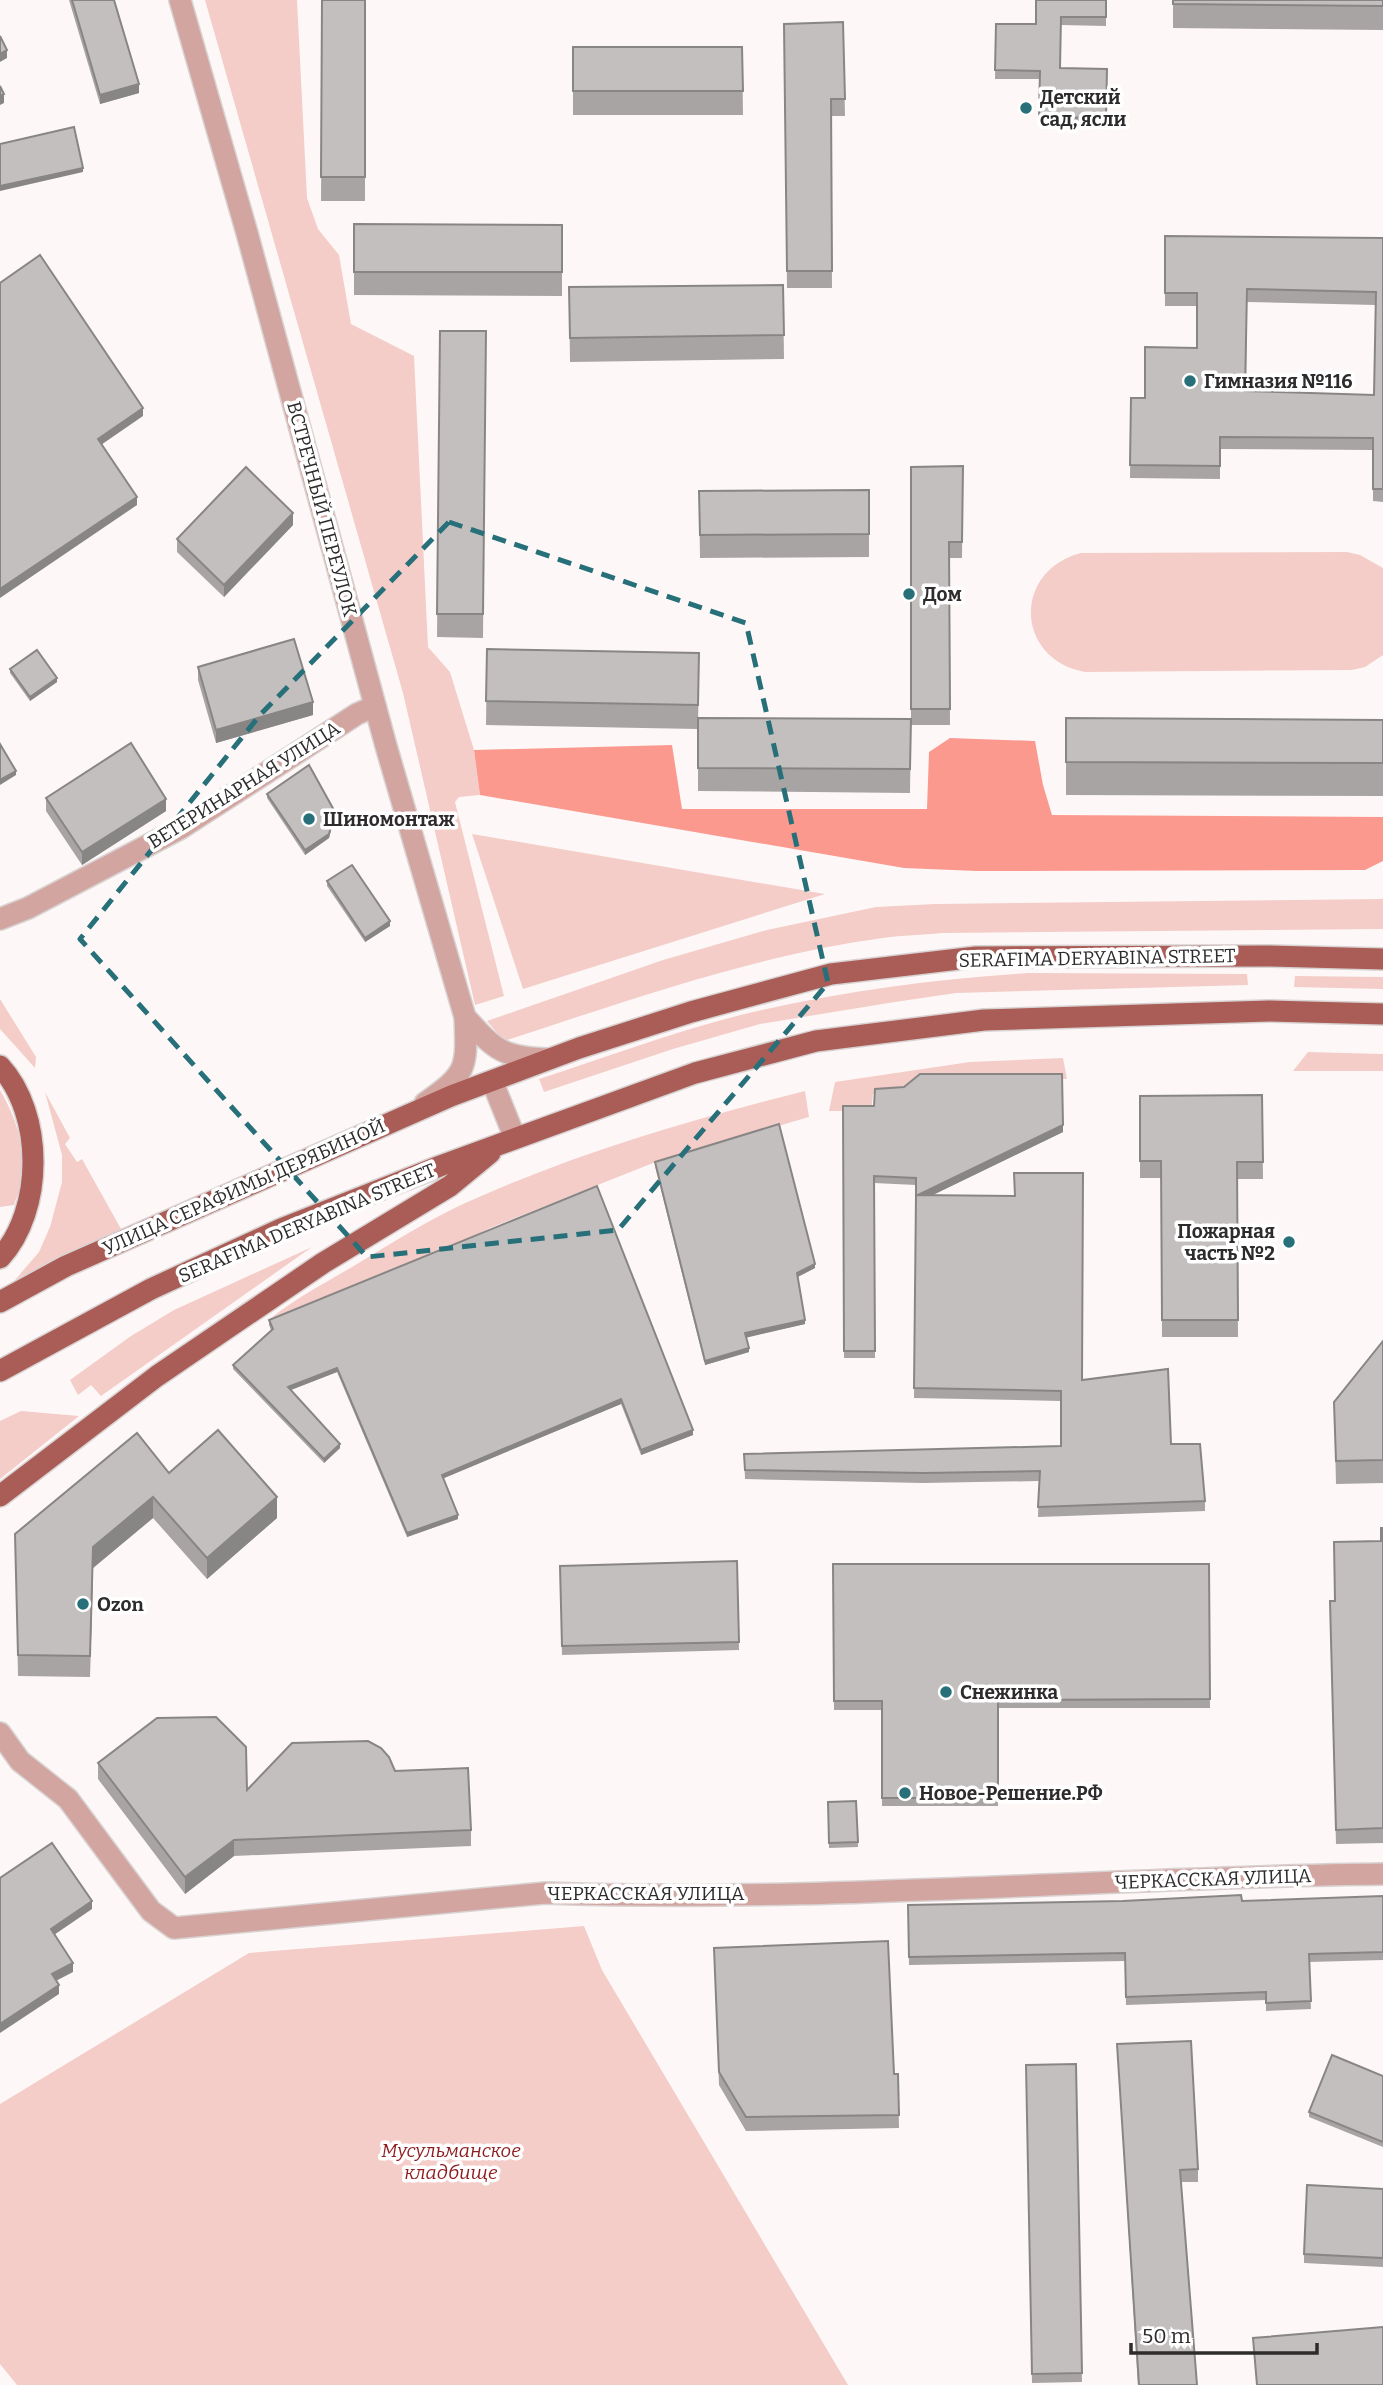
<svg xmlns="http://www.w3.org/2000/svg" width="1383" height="2385" font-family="Bitter,serif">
<rect width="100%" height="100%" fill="#fdf8f7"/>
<g fill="#f4cdc9">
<polygon points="205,0 297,0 307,198 318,229 339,255 351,324 414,356 428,647 450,672 474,750 480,795 459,797 455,802 504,996 475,1005 403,693"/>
<path d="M 1347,552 L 1360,555 L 1383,568 L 1383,655 L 1365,667 L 1352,670 L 1085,672 C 1015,659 1012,571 1081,553 Z"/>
<polygon points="472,834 825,894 523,989"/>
<path d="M 1383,899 L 1383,929 L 942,933 C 922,935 903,935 883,938 C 755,955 627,1001 504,1041 L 487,1021 L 663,960 L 767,930 L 876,907 L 935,904 Z"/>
<path d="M 1028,973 L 1247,974 L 1248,985 L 956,993 L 895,1002 L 760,1024 L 673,1049 L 544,1092 L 539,1079 C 610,1056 681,1029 753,1012 C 843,991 936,979 1028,973 Z"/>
<polygon points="1295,976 1383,977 1383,989 1294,987"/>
<polygon points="0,999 36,1057 35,1068 0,1029"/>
<polygon points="1308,1052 1383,1054 1383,1071 1293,1071"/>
<polygon points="1063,1058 1067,1079 984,1079 903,1092 873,1094 871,1111 829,1111 835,1082 970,1062"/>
<path d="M 0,1090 C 16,1117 25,1146 23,1177 C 22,1186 17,1196 14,1205 L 0,1207 Z"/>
<path d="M 805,1091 L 809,1117 L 653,1163 L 490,1228 L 454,1246 L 324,1299 L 271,1318 C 296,1298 325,1283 352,1267 C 388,1245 425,1222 463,1204 C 573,1154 688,1120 805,1091 Z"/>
<polygon points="45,1092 70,1138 65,1144 77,1162 82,1159 121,1229 15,1280 39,1252 50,1227 62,1182 62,1155"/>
<polygon points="312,1247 101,1396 91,1385 78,1395 70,1380 131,1336 174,1310"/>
<polygon points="21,1411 79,1416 0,1479 0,1421"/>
<polygon points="584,1926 602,1970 848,2385 17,2385 0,2364 0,2104 249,1953"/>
</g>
<polygon fill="#fb998f" points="950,738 1035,741 1043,785 1052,815 1383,817 1383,861 1365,870 977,871 904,868 480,795 474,750 672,745 682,809 927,809 929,752"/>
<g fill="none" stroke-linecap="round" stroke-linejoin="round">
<g stroke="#d8d3d2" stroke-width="24">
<g id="minor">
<path d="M 180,0 L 247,233 L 386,746 L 465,1017 C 467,1068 468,1073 425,1103"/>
<polyline points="0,919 28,908 181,828 357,714 375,706"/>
<path d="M 465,1017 C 495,1050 503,1058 549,1059"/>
<polyline points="492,1081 515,1138"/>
<path d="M 0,1733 L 20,1761 L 68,1799 L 151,1911 L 174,1928 L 545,1893 C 825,1903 1104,1877 1383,1874"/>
</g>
</g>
<g stroke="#d8d3d2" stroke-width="24">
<g id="major">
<path d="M 0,1066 C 44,1114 44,1210 0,1258"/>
<polyline points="0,1302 66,1266 451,1096 579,1048 691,1012 831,974 976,957 1269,956 1383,959"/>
<polyline points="0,1371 151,1289 281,1229 440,1166 695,1073 816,1041 984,1020 1269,1011 1383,1014"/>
<polyline points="0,1496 157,1376 323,1263 450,1186 490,1153"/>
</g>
</g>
<use href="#minor" stroke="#d2a5a0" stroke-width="21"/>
<use href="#major" stroke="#aa5d56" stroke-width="21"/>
</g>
<g fill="#a8a4a3" fill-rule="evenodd">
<polygon points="69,0 114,0 139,93 100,104"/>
<polygon points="322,0 365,0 365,201 321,201"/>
<polygon points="1106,0 1106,26 1061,25 1060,68 1107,69 1106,126 1039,125 1040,79 995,79 996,24 1036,24"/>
<polygon points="1173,0 1383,0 1383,30 1173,28"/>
<polygon points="843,22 845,116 831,116 832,288 787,288 784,24"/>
<polygon points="573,47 742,47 743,115 573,115"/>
<polygon points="354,224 562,225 562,296 354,295"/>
<path d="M 1165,236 L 1383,238 L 1383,502 L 1373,501 L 1373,450 L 1220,449 L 1220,479 L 1130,478 L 1131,398 L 1145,398 L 1197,348 L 1197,306 L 1165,306 ZM 1247,302 L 1376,305 L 1374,395 L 1246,391 Z"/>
<polygon points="783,285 784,359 570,362 569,287"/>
<polygon points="440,331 486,331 483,638 437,637"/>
<polygon points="963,466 962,558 949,558 950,725 911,725 911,467"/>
<polygon points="869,490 869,557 700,558 699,491"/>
<polygon points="293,525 224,597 177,552 177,539"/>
<polygon points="487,649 699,653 698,729 486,725"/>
<polygon points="198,667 313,715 216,743 198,680"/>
<polygon points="10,669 57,682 30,701 10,673"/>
<polygon points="698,718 911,719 910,793 698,791"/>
<polygon points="1066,718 1383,720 1383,796 1066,795"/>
<polygon points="267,794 335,816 329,838 305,855 267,798"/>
<polygon points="46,798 166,811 82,865 46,811"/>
<polygon points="327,881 390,926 365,942 327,886"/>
<polygon points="1262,1095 1263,1179 1237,1179 1238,1337 1162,1337 1161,1178 1140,1178 1140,1096"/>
<polygon points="843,1106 874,1106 1063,1132 933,1195 1082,1380 1171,1444 1205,1501 1205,1511 1038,1517 1039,1481 923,1483 745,1479 744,1454 1061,1446 1061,1401 914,1398 916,1185 874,1183 875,1358 844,1358"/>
<polygon points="655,1162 815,1268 798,1277 805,1324 746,1337 749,1352 705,1365 655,1166"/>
<polygon points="597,1186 693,1435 641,1455 621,1404 443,1478 458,1519 407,1537 337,1372 291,1390 340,1448 324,1463 233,1369 233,1365 271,1330 269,1325 269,1320"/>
<polygon points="1383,1341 1383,1483 1336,1484 1334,1402"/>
<polygon points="169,1473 277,1518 207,1579 153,1518 93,1568 90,1677 18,1676 15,1534"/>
<polygon points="1383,1528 1383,1843 1336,1844 1330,1616 1334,1601 1381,1541"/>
<polygon points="737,1561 739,1650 562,1655 560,1566"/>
<polygon points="833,1564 1209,1564 1210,1708 998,1708 998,1806 882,1806 882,1710 834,1710"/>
<polygon points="98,1763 247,1790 395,1771 471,1830 471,1846 234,1856 185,1894 98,1779"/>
<polygon points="856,1801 858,1847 829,1848 828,1802"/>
<polygon points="1383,1896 1383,1960 1309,1962 1311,2009 1266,2011 1266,2000 1126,2005 1125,1961 909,1965 908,1905 1242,1901"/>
<polygon points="714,1948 894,2074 898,2074 899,2128 746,2131 719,2085"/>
<polygon points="1117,2044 1198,2169 1198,2182 1181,2182 1197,2385 1138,2385"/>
<polygon points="1076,2064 1082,2382 1032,2383 1026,2065"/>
<polygon points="1383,2076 1383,2147 1309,2117 1309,2112"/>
<polygon points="1383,2189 1383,2267 1304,2263 1304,2254"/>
</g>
<g fill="#888685">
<polygon points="7,50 7,58 0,62 0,54"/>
<polygon points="139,84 139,93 100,104 100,95"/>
<polygon points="4,94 4,103 0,105 0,96"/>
<polygon points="83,168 83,172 0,191 0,186"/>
<polygon points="143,408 143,416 98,447 98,439"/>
<polygon points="137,497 137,505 0,598 0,589"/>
<polygon points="293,513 293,525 224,597 224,585"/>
<polygon points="57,678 57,682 30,701 30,697"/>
<polygon points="313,702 313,715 216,743 216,730"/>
<polygon points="16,771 16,775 0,785 0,780"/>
<polygon points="166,799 166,811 82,865 82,852"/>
<polygon points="335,812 329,838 305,855 305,850"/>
<polygon points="390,921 390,926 365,942 365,938"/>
<polygon points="1063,1125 1063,1132 916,1203 916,1196"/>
<polygon points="815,1264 815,1268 797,1277 797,1273"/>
<polygon points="805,1320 805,1324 745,1338 745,1333"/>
<polygon points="749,1348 749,1352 705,1365 705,1361"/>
<polygon points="337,1368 337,1372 288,1391 288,1387"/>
<polygon points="621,1399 621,1404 442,1479 442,1475"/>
<polygon points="693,1430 693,1435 641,1455 641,1450"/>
<polygon points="340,1444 340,1448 324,1463 324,1459"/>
<polygon points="153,1497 153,1518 93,1568 90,1677 93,1547"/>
<polygon points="277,1497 277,1518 207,1579 207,1558"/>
<polygon points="458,1515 458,1519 407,1537 407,1533"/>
<polygon points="234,1840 234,1856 185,1894 185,1877"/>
<polygon points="92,1901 92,1909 51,1937 51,1929"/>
<polygon points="73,1963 73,1972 52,1983 52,1974"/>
<polygon points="59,1985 59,1994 0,2033 0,2024"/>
</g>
<g fill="#c3bfbe" stroke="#888685" stroke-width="2" fill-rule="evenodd">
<polygon points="72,0 114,0 139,84 100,95"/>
<polygon points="322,0 365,0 365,177 321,177"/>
<polygon points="1036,0 1106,0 1106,17 1061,17 1060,68 1107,69 1106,118 1039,117 1040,71 995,70 996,24 1036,24"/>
<polygon points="1173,0 1383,0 1383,6 1173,4"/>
<polygon points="843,22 845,99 831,99 832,271 787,271 784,24"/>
<polygon points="0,36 7,50 0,54"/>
<polygon points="573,47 742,47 743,91 573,91"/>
<polygon points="0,86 4,94 0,96"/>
<polygon points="74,127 83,168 0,186 0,144"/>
<polygon points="354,224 562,225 562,272 354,272"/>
<path d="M 1165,236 L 1383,238 L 1383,489 L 1373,489 L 1373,438 L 1220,437 L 1220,466 L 1130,465 L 1131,398 L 1145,398 L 1145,347 L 1197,348 L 1197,293 L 1165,293 ZM 1247,289 L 1376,292 L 1374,395 L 1245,391 Z"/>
<polygon points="40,255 143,408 98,439 137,497 0,589 0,283"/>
<polygon points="783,285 784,335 570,338 569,287"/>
<polygon points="440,331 486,331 483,614 437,614"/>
<polygon points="963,466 962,542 949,542 950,709 911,709 911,467"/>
<polygon points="246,467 293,513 224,585 177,539"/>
<polygon points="869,490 869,534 700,535 699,491"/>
<polygon points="294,639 313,702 216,730 198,667"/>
<polygon points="487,649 699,653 698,705 486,701"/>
<polygon points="37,650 57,678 30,697 10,669"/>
<polygon points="698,718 911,719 910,769 698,768"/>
<polygon points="1066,718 1383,720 1383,763 1066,762"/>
<polygon points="131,743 166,799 82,852 46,798"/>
<polygon points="0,744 16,771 0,780"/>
<polygon points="309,765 335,812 329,834 305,850 267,794"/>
<polygon points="352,865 390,921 365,938 327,881"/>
<polygon points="920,1074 1062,1074 1063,1125 918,1195 916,1195 916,1178 874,1176 875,1351 844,1351 843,1106 874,1106 875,1089 904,1087"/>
<polygon points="1262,1095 1263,1162 1237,1162 1238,1320 1162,1320 1161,1161 1140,1161 1140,1096"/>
<polygon points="779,1124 815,1264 797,1273 805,1320 745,1333 749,1348 705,1361 655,1162"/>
<polygon points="1014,1173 1083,1173 1082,1380 1168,1369 1171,1444 1200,1444 1205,1501 1038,1507 1040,1471 923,1473 745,1470 744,1454 1061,1446 1061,1391 914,1388 916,1195 1015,1196"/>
<polygon points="597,1186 693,1430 641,1450 621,1399 442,1475 458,1515 407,1533 337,1368 288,1387 340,1444 324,1459 233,1365 273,1329 269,1320"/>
<polygon points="1383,1341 1383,1460 1336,1461 1334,1402"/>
<polygon points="218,1430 277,1497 207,1558 153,1497 93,1547 90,1656 18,1655 15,1534 137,1433 169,1473"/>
<polygon points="1381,1528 1383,1528 1383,1828 1336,1830 1330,1601 1335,1601 1334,1542 1381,1541"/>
<polygon points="737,1561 739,1642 562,1646 560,1566"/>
<polygon points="833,1564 1209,1564 1210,1699 998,1700 998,1798 882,1798 882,1701 834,1701"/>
<polygon points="216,1717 246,1747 247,1790 292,1743 368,1741 381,1748 389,1757 395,1771 468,1768 471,1830 234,1840 185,1877 98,1763 157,1718"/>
<polygon points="856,1801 858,1842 829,1843 828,1802"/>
<polygon points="52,1843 92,1901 51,1929 73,1963 52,1974 59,1985 0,2024 0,1878"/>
<polygon points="1241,1895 1242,1901 1383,1896 1383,1952 1309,1954 1311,2001 1266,2003 1266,1992 1126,1997 1125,1953 909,1957 908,1905 1123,1901"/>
<polygon points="888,1941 894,2074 898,2074 899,2115 746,2117 719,2072 714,1948"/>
<polygon points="1191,2041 1198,2169 1180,2170 1197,2385 1139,2385 1117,2044"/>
<polygon points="1332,2055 1383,2076 1383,2142 1309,2112"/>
<polygon points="1076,2064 1082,2373 1032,2374 1026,2065"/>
<polygon points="1307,2185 1383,2189 1383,2258 1304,2254"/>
<polygon points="1383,2327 1383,2385 1257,2385 1253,2338"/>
</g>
<path fill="none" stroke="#27707a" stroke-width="5" stroke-dasharray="14 9" stroke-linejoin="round" d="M 449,522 L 746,623 L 828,983 L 618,1230 L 367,1257 L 80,939 L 260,715 Z"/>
<g fill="#27707a" stroke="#fff" stroke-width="2.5">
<circle cx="1026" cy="108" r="7"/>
<circle cx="1190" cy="381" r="7"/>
<circle cx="909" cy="594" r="7"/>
<circle cx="309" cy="819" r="7"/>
<circle cx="1289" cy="1242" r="7"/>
<circle cx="83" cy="1604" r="7"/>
<circle cx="946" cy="1692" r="7"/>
<circle cx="905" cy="1793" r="7"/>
</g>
<g text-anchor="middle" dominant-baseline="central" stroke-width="7" stroke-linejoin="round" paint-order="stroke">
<g font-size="19" font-weight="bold" fill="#2d2b2b" stroke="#fff" text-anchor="start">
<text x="1040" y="97">Детский<tspan x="1040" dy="22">сад, ясли</tspan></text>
<text x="1204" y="381">Гимназия №116</text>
<text x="923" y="594">Дом</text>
<text x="323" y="819">Шиномонтаж</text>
<text x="1275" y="1231" text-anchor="end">Пожарная<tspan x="1275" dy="22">часть №2</tspan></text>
<text x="97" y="1604">Ozon</text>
<text x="960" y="1692">Снежинка</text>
<text x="919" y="1793">Новое-Решение.РФ</text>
</g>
<g font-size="19" fill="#2d2b2b" stroke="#fff">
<text transform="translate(322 509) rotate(75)">ВСТРЕЧНЫЙ ПЕРЕУЛОК</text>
<text transform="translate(244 785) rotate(-32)">ВЕТЕРИНАРНАЯ УЛИЦА</text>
<text transform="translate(1097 958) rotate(-1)">SERAFIMA DERYABINA STREET</text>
<text transform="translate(244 1187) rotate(-24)">УЛИЦА СЕРАФИМЫ ДЕРЯБИНОЙ</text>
<text transform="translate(307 1223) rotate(-23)">SERAFIMA DERYABINA STREET</text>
<text transform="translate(1213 1879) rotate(-2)">ЧЕРКАССКАЯ УЛИЦА</text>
<text x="646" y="1893">ЧЕРКАССКАЯ УЛИЦА</text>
</g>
<g font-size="19" font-style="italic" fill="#8e1c1e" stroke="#fff">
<text x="451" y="2150">Мусульманское<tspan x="451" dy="22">кладбище</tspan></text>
</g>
</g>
<path d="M1131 2343v10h186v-10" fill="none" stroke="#2d2b2b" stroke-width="3.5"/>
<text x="1142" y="2343" font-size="21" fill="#2d2b2b" stroke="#ffffff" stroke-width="5" paint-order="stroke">50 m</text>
</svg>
